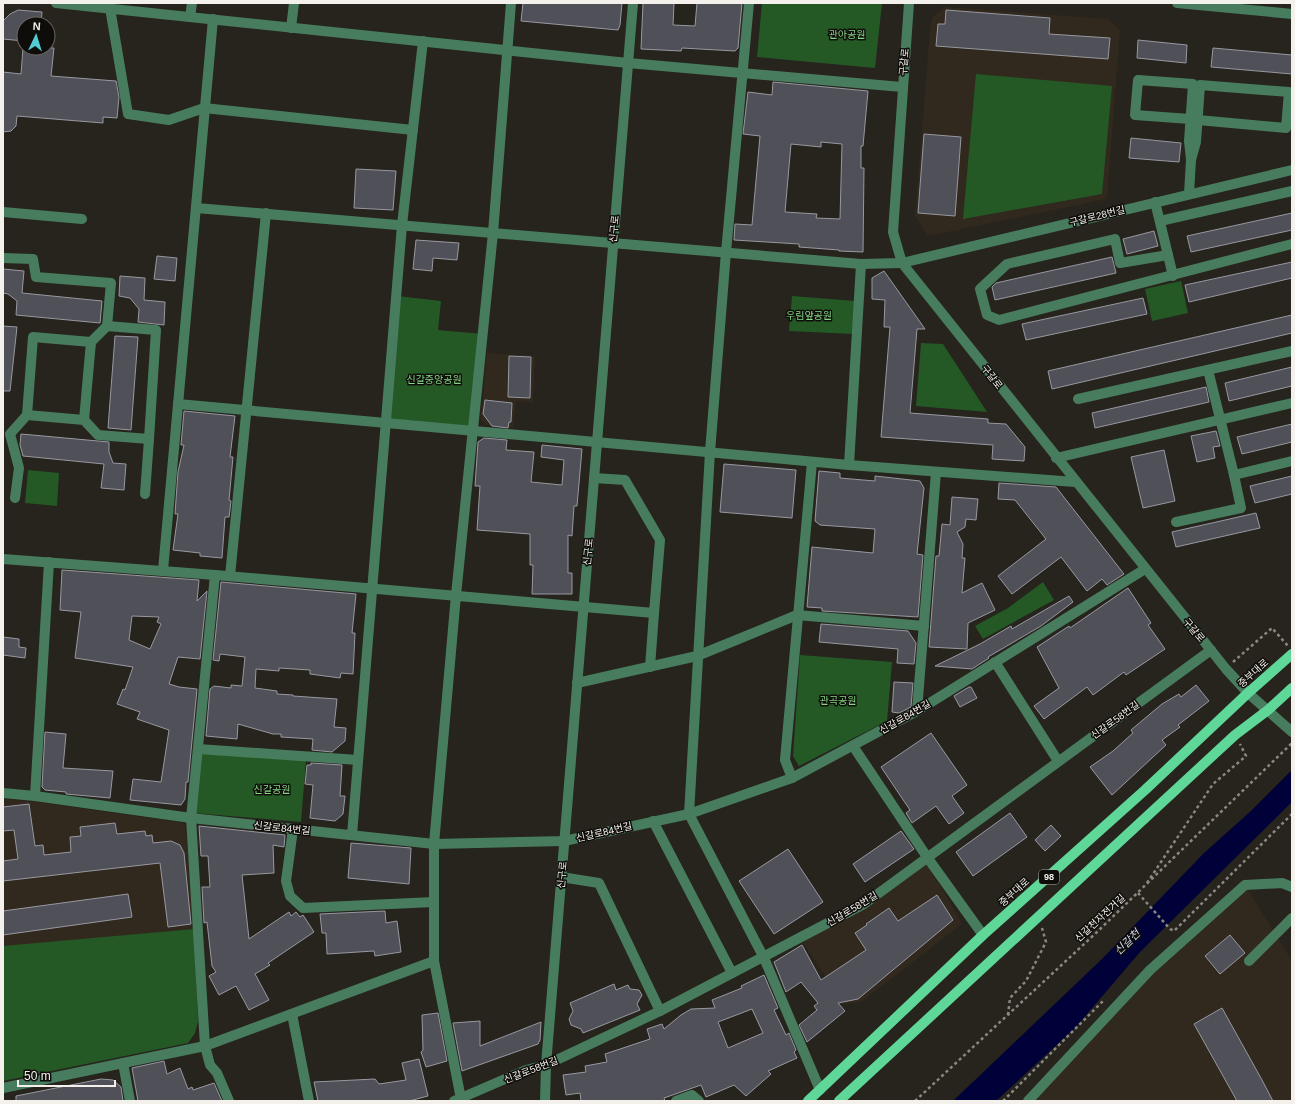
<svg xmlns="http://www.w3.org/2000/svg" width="1295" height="1104" font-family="Helvetica,'Noto Sans KR',sans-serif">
<rect width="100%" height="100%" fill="#27231d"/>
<g fill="#31291d">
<polygon points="945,7 1108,19 1120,30 1107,199 928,236 915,216 930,29 932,17"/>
<polygon points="487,353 535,356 533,403 516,401 513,428 485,425 481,419"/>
<polygon points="3,799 36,802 185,823 191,876 198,1021 195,1033 188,1043 3,1081"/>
<polygon points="926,865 944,892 962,924 861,1002 844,1004 802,941 871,904"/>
<polygon points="1245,885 1292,961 1292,1101 1028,1101 1150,970"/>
</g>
<g fill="#245926">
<polygon points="762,3 882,3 875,68 757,57"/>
<polygon points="976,74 1112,86 1102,194 963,219"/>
<polygon points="1181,281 1188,313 1152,321 1145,289"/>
<polygon points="397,296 441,301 438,330 483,334 474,431 385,423"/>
<polygon points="792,296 855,301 853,334 789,331"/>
<polygon points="921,343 943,344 987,412 916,406"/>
<polygon points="28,470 59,473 57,506 25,503"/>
<polygon points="1043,582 1054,600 983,639 975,626 1008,608"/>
<polygon points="800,655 892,662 887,721 799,766 793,756"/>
<polygon points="202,754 306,760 301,822 195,813"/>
<polygon points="194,929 198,1021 195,1033 188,1043 3,1081 3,946"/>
</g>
<polygon fill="#000139" points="1292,770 1292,802 1140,952 1075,1028 996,1101 953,1101 1102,959 1204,853 1252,810"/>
<g fill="#505058" stroke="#9898a1" fill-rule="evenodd">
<polygon points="523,3 622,3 620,25 618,30 521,21"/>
<polygon points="643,3 674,3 673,25 695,26 697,3 742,3 738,48 735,51 682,48 681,51 641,49"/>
<polygon points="18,10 42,12 41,24 24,24 24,41 3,39 3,21 10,14"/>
<polygon points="946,10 1050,18 1049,34 1110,38 1108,59 936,46 938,24 945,24"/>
<polygon points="1138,40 1187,45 1186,63 1137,58"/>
<polygon points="23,48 54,48 51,76 116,81 119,97 117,118 103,117 103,123 17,116 16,126 11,131 3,132 3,72 21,74"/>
<polygon points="1213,48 1292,55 1292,74 1211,67"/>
<path d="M 773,82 L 868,91 L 863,146 L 861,146 L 861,168 L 864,168 L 863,252 L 839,251 L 839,250 L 799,247 L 799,244 L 734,240 L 735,224 L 752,225 L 760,136 L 743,134 L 748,92 L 772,95 ZM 821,142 L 842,144 L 840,219 L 816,218 L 817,214 L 785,212 L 791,144 L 821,147 Z"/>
<polygon points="924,134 961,137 955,216 918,213"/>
<polygon points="1131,138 1181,143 1179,162 1129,158"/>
<polygon points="356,169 396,171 393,210 354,208"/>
<polygon points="1292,213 1292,230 1191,252 1187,236"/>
<polygon points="1154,231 1158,246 1127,254 1123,239"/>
<polygon points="416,240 459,243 457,260 433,258 432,271 413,269"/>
<polygon points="157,256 177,258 175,281 154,279"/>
<polygon points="1112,257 1116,273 995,300 992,287 996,283"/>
<polygon points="1292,262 1292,278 1189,302 1185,285"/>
<polygon points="3,269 24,271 22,293 102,301 100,323 16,315 17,301 8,294 3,293"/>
<polygon points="884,271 925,329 917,329 910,413 988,419 988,423 1006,424 1025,447 1024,461 992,459 993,445 881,437 890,327 884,327 885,300 872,299 872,278"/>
<polygon points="120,276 145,278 144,300 165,302 164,325 138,322 139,309 130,298 119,296"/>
<polygon points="1143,298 1147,314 1026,340 1022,324"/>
<polygon points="1292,315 1292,333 1052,389 1048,371"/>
<polygon points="3,326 17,327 10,391 3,391"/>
<polygon points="115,336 138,337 131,430 108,428"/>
<polygon points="509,356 531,357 530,398 508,397"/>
<polygon points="1292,367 1292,386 1229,401 1225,383"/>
<polygon points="1206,387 1209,402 1095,428 1092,413"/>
<polygon points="485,400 512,403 511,422 509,422 508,428 492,426 483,414"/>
<polygon points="184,411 235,416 230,457 233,457 229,500 231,501 229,517 225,517 222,558 200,556 200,553 173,550 178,514 175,514 178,472 184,445 181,445"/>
<polygon points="1292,424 1292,442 1242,454 1237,437"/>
<polygon points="1216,431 1220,446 1213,447 1215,458 1197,462 1191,436"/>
<polygon points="21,434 109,442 109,452 113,463 126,464 124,490 101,488 104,464 23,456 20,445"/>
<polygon points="484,438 507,440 506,450 534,452 531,482 562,485 564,460 541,457 542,445 582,449 577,506 574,506 572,536 568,535 568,573 572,573 572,594 532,594 533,565 530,565 530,534 477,530 480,486 475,486 477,457 478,442"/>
<polygon points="1164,450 1175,501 1143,508 1131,457"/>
<polygon points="724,464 796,470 792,518 720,512"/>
<polygon points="819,471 840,473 840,478 875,481 875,476 920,481 924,488 917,554 923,555 918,617 822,611 822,608 807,607 812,547 873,553 875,529 820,525 815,521"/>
<polygon points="1292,476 1292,494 1255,503 1250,486"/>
<polygon points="999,483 1056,487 1124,574 1107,585 1102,579 1087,591 1061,557 1012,594 998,576 1046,539 1015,500 998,499"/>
<polygon points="952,497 978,499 976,520 966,519 965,527 957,532 963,544 962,558 965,558 962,593 982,583 995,610 968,623 967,649 929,647 936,556 939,556 942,524 950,525"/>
<polygon points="1256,513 1260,528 1176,547 1172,532"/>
<path d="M 62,570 L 199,580 L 197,601 L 207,591 L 200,659 L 178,657 L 169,684 L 179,687 L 197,689 L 188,782 L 186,782 L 185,799 L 181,805 L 130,800 L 133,779 L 161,782 L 169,730 L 137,719 L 140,712 L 117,704 L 123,689 L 125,690 L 133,667 L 75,658 L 81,612 L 60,610 ZM 132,616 L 159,617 L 157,622 L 161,624 L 150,649 L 129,640 Z"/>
<polygon points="221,582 356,594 352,633 355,633 353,674 341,673 340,678 310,674 310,670 279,668 279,671 256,669 255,688 277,691 277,694 293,695 293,696 337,699 334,727 346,728 345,741 332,752 312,750 313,739 281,737 281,734 273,734 238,724 237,739 206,736 210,689 214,686 231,688 231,685 242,686 245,657 220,654 219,661 213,660"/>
<polygon points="1128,588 1151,623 1148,625 1165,649 1126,675 1124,672 1093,695 1087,687 1044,719 1034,706 1059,688 1037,647 1069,626 1070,628"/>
<polygon points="1069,596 1073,602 1041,626 988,657 989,658 972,669 935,666 980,644 1011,626 1012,629"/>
<polygon points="821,624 908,631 916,643 914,664 897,663 898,649 819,642"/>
<polygon points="3,637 19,639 19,647 26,648 25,658 3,655"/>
<polygon points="894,682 913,683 911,707 899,713 892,712"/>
<polygon points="1196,685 1209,701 1178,725 1180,727 1162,740 1166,745 1112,795 1090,767 1113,751 1133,733 1131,730 1162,704 1179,694 1181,697"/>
<polygon points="969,687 971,687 977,698 960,707 954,696"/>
<polygon points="45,732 66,734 63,768 113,771 110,798 66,794 66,792 45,790 42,787"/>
<polygon points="931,733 967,785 952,796 964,813 949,824 936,806 912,823 906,813 910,810 881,767"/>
<polygon points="311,763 342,765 340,796 345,796 343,814 335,821 310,818 313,785 305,784 307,765 311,765"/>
<polygon points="29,804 35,846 43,845 44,855 71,852 70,837 81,836 80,827 115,823 117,834 145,831 146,836 152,835 153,843 171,841 180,845 184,853 191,924 168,927 160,863 3,881 3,861 18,859 14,830 3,831 3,807"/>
<polygon points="1010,813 1027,837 973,876 956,852"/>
<polygon points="1051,825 1061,836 1045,851 1035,840"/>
<polygon points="199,826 285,835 284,847 273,845 274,873 242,875 249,939 289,912 291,916 296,912 300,917 303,915 314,932 268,963 270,965 255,974 269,1000 249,1010 236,986 219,995 209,976 216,972 212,966 207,922 204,923 202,887 210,887 208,856 201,856"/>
<polygon points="901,831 914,849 865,882 853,864"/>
<polygon points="351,843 411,848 409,884 348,878"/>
<polygon points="788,849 823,902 774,934 739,881"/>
<polygon points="128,894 132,917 3,935 3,911"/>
<polygon points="937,895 953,920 858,999 838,1003 845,1011 807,1042 799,1025 817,1010 814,1006 818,1003 801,982 786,992 774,962 802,945 821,980 866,950 855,933 867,925 866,924 889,908 898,921"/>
<polygon points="385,911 386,923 397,921 401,952 375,956 374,951 327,954 326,933 322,933 320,914"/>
<polygon points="1230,935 1245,953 1220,974 1205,956"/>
<path d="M 764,975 L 778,1008 L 774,1010 L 786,1035 L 789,1033 L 796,1050 L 794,1052 L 797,1058 L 768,1071 L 771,1074 L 746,1096 L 734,1085 L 706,1097 L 701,1085 L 664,1098 L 665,1101 L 581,1101 L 580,1093 L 566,1095 L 563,1075 L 586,1072 L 585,1066 L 607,1062 L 605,1054 L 650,1039 L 647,1029 L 662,1024 L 664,1029 L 681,1015 L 691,1009 L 715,1008 L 712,1000 L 742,988 L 741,986 ZM 752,1009 L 763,1033 L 728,1048 L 718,1022 Z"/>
<polygon points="614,984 616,990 628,985 630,989 639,990 642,995 637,1004 640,1010 583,1033 581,1029 571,1025 569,1019 573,1011 570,1003"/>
<polygon points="1222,1008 1262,1080 1273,1101 1237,1101 1194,1024"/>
<polygon points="438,1013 447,1061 426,1067 421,1052 423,1050 422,1015"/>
<polygon points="480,1021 480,1046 541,1022 540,1040 538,1044 462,1071 453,1023"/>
<polygon points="419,1059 428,1096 409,1101 318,1101 314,1082 375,1079 379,1084 406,1080 402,1063"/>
<polygon points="164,1061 167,1074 180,1068 188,1089 192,1087 193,1090 214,1083 222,1101 138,1101 132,1068"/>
<polygon points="101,1079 113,1080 121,1087 123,1101 16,1101 16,1096"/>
</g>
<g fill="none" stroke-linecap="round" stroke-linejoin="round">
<g stroke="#8b8882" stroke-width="2.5" stroke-dasharray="3 3" stroke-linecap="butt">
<polyline points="1233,662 1272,628 1288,646"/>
<polyline points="1147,883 1213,784 1246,756 1240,744"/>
<polyline points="1138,893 1170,929 1175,931"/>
<polyline points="1175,930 1292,814"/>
<polyline points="1008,1015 1010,998 1026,981 1046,942 1042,928"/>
<polyline points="915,1101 1096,933 1292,743"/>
<polyline points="1003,1101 1103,1001"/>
</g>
<g stroke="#477d5e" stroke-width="10">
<polyline points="56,3 628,63 902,87"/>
<polyline points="749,3 726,252 710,452 689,814 764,958 820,1090"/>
<polyline points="909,3 893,232 902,263 1226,669 1248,693 1292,732"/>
<polyline points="1177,3 1292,14"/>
<polyline points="111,14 128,114 169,120 204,108 413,130"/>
<polyline points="190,17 192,3"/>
<polyline points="291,28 294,3"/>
<polyline points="1190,119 1135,115 1138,80 1193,84 1189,141 1191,160 1196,142 1200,85 1289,92 1286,128 1198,120"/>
<polyline points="1189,194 1191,160"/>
<polyline points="1155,202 1168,255 1120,263 1115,239 1007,264 980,289 987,315 999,320 1292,244"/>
<polyline points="196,208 861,264 902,263 1292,170"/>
<polyline points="3,212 82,219"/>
<polyline points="1160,221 1292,191"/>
<polyline points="1168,255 1173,276"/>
<polyline points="3,258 33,259 36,277 111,283 107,326 156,330 149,439 98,435 84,420 27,415 10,434 19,468 15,498"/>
<polyline points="91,342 107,326"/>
<polyline points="1208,370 1234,475 1292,461"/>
<polyline points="1078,399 1292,351"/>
<polyline points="178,404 849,465 1075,482"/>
<polyline points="27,415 33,337 91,342 84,420"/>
<polyline points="1056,458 1292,403"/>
<polyline points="849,465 861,264"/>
<polyline points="145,494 149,439"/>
<polyline points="1176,522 1241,508 1234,475"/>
<polyline points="3,559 215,575 654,613 660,540 625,480 594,478"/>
<polyline points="163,570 213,19"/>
<polyline points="215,575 191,818 205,1046 210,1065 217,1073 229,1101"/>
<polyline points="230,576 266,213"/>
<polyline points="995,662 1058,761"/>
<polyline points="650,667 654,613"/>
<polyline points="577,683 697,656 797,615 924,626"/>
<polyline points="917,711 936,472"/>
<polyline points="853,746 927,857 983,935"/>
<polyline points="198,749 358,760"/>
<polyline points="792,778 785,760 812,462"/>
<polyline points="3,793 35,796 191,818 434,844 564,841 689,814 792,778 917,711 1145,569"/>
<polyline points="35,796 49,562"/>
<polyline points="653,821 732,973"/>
<polyline points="293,829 286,881 290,896 303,908 434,902"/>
<polyline points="352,835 402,225 423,41"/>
<polyline points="561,877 599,883 660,1011"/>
<polyline points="1249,961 1292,918"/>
<polyline points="292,1014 309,1101"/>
<polyline points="123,1063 130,1101"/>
<polyline points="3,1088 205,1046 434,961"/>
<polyline points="461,1099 434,961 434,844 456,595 493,233 511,3"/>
<polyline points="454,1101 526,1070 546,1065 660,1011 864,904 1211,650"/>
<polyline points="545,1101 546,1065 633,3"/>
<polyline points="676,1101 692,1095 699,1101"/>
<polyline points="1028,1101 1150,970 1245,885 1282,883 1292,887"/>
</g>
<g stroke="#5fd798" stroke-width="10">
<polyline points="808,1101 983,935 1145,790 1248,693 1292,654"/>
<polyline points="839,1101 1235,735 1268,710 1292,688"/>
</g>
</g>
<g text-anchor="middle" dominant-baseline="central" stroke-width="3" stroke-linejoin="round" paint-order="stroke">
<rect fill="#0f0d0a" stroke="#afada8" stroke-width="1" x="1039" y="870" width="20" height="14" rx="3"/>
<g font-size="9" font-weight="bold" fill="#f4f1ec">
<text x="1049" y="877">98</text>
</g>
<g font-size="10" fill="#85d585" stroke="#0f0d0a">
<text x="847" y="34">관아공원</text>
<text x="809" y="315">우림앞공원</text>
<text x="434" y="379">신갈중앙공원</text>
<text x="838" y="700">관곡공원</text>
<text x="272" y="789">신갈공원</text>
</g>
<g font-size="10" fill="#f4f1ec" stroke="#0f0d0a">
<text transform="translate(904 62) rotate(-85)">구갈로</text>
<text transform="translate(1097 216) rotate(-14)">구갈로28번길</text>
<text transform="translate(614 229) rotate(-85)">신구로</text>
<text transform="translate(992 377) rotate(52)">구갈로</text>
<text transform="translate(588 552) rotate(-85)">신구로</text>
<text transform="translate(1194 630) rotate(50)">구갈로</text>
<text transform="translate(1253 673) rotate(-42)">중부대로</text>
<text transform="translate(905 717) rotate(-30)">신갈로84번길</text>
<text transform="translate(1115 720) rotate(-36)">신갈로58번길</text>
<text transform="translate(282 828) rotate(6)">신갈로84번길</text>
<text transform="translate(604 832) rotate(-13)">신갈로84번길</text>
<text transform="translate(562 875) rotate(-85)">신구로</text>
<text transform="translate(1014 892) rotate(-42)">중부대로</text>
<text transform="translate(852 909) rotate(-31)">신갈로58번길</text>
<text transform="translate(1100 918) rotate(-43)">신갈천자전거길</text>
<text transform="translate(531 1070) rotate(-21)">신갈로58번길</text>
</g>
<g font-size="11" font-style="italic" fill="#d1dbee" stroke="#0f0d0a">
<text transform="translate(1127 942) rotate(-44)">신갈천</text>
</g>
</g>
<rect width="1295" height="1104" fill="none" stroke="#f4f1ec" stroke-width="8"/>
<g transform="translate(36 36) rotate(4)"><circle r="19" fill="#0f0d0a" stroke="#6b6864"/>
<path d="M0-3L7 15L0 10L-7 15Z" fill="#51ccd5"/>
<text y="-6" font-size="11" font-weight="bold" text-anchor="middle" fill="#f4f1ec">N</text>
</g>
<path d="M18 1080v6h97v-6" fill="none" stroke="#f4f1ec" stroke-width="2"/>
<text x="24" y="1080" font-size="12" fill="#f4f1ec" stroke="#0f0d0a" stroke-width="3" paint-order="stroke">50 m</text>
</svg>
